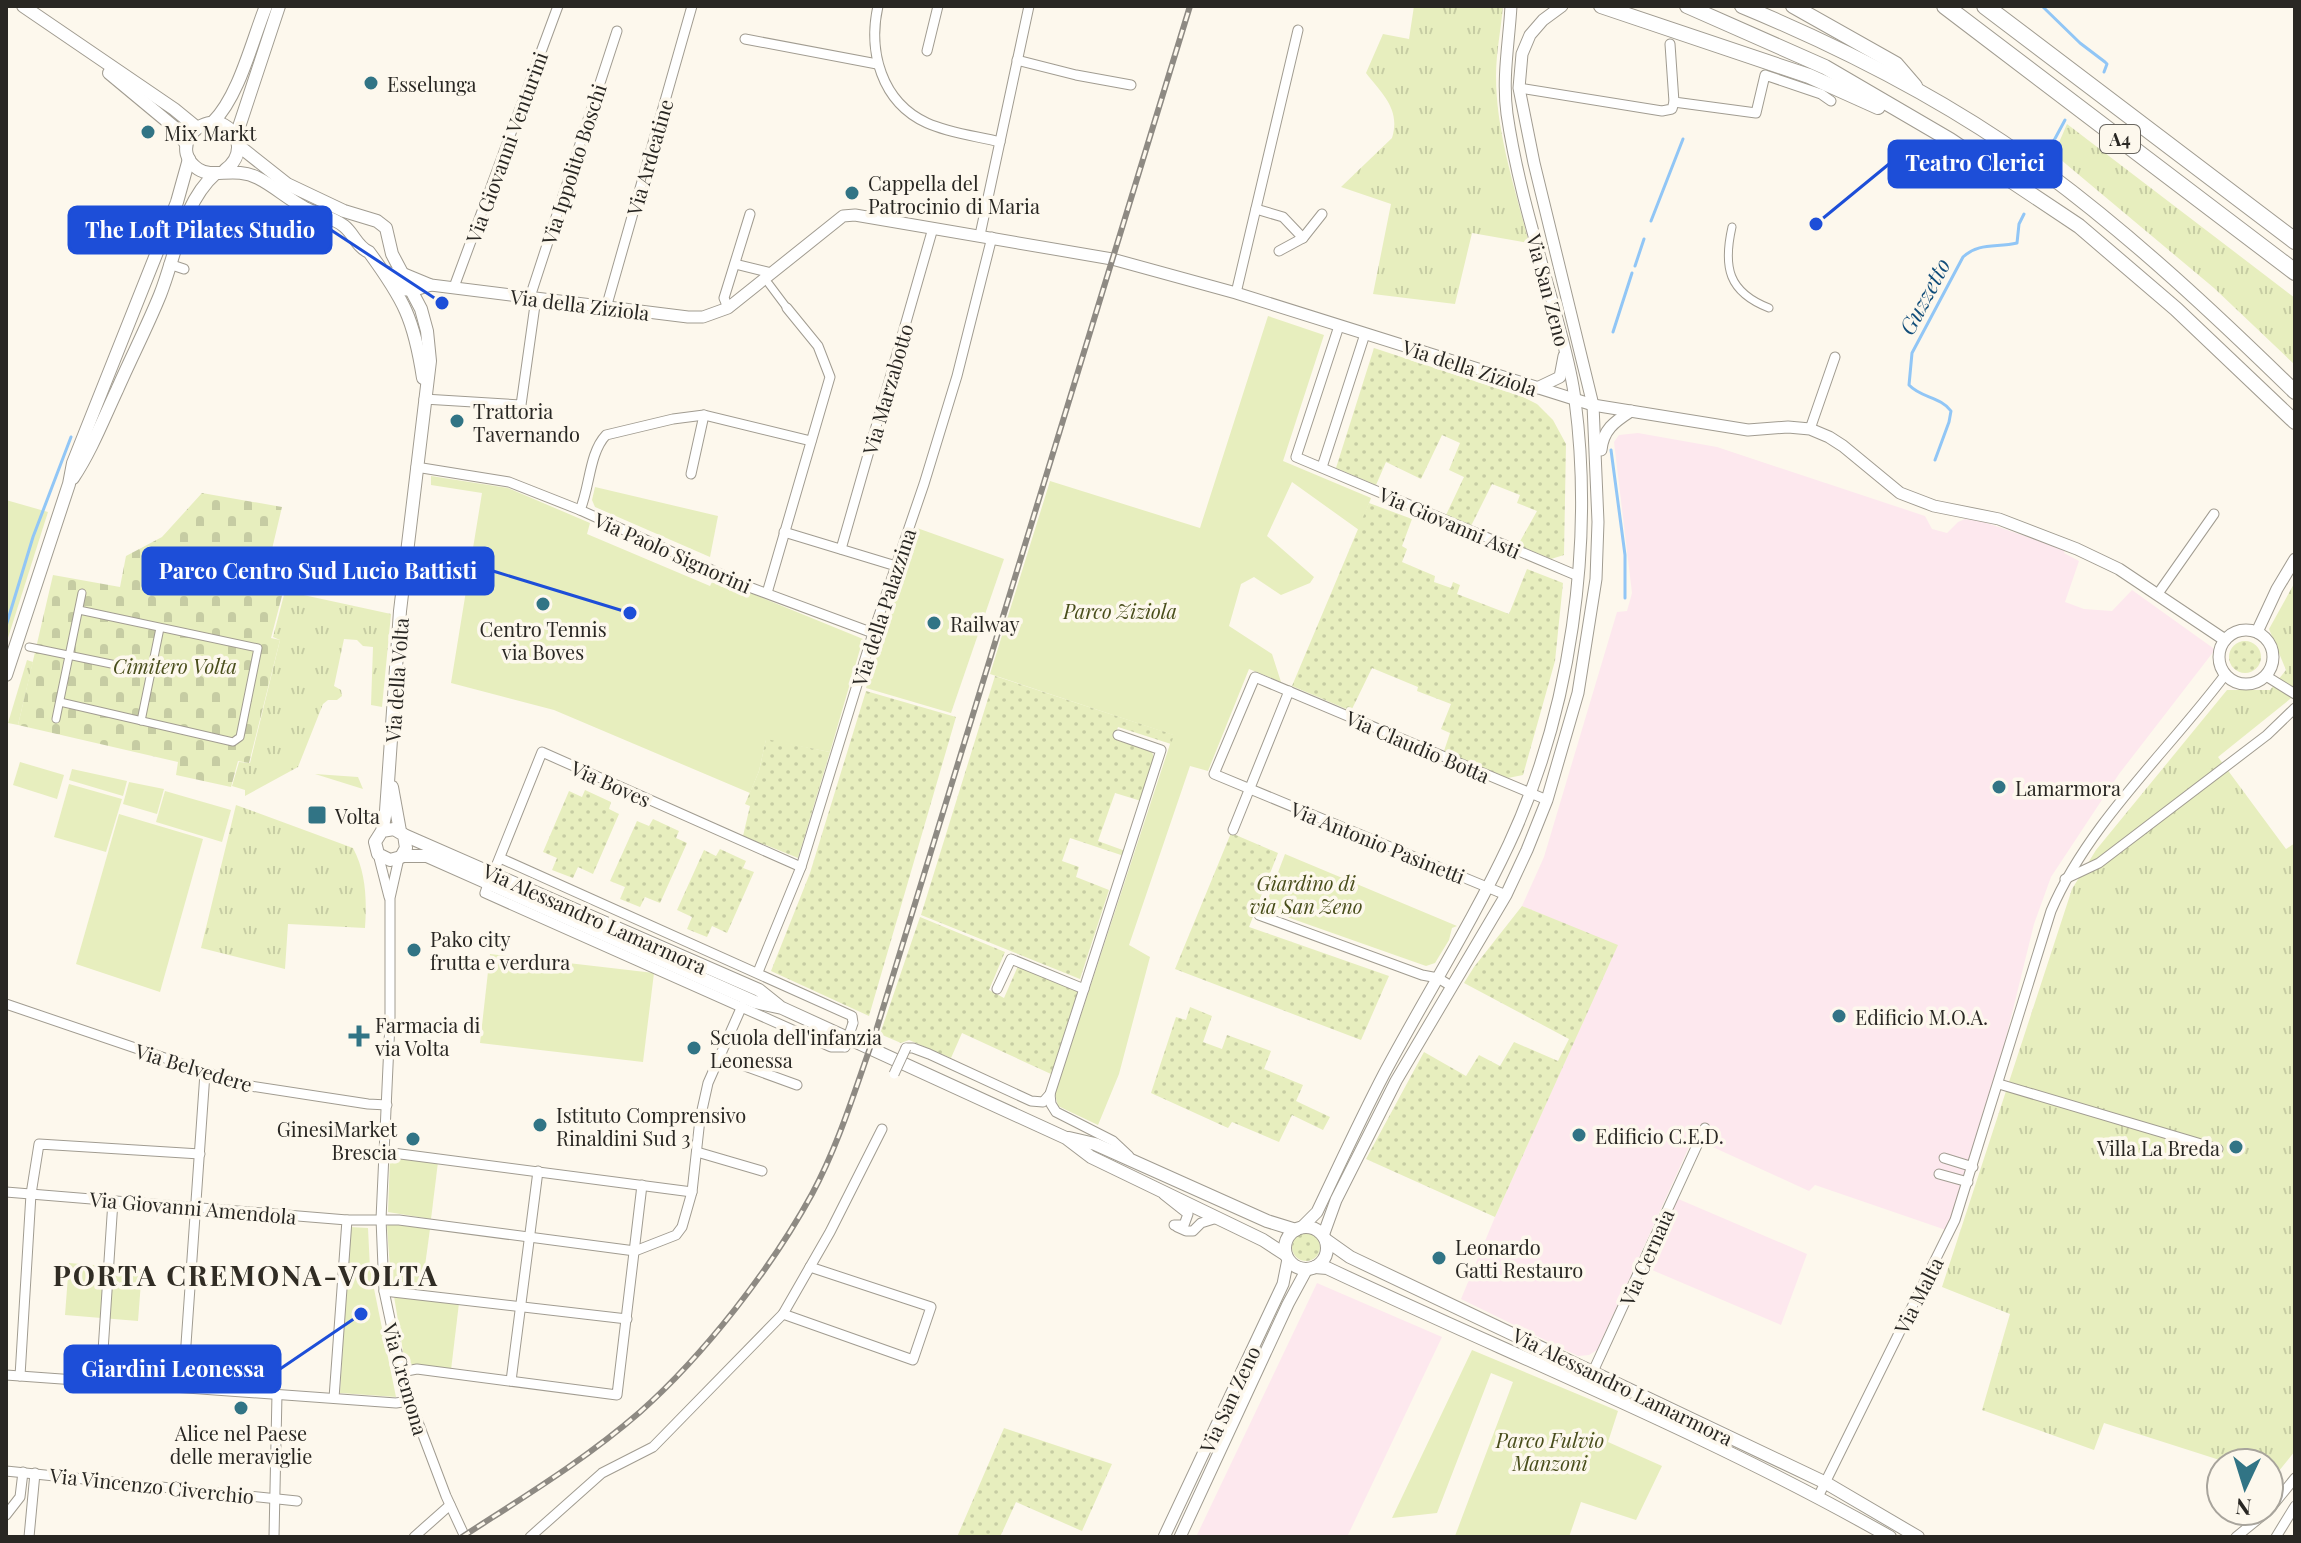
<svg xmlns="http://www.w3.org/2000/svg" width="2301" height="1543" font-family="'Playfair Display',serif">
<defs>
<pattern id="grass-tufts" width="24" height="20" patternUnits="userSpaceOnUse" patternTransform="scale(2)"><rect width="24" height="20" fill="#e7eebe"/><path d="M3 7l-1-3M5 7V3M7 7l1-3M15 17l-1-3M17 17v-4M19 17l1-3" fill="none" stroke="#c6cca3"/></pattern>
<pattern id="cemetery-stones" width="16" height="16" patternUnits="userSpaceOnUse" patternTransform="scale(2)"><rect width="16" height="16" fill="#e7eebe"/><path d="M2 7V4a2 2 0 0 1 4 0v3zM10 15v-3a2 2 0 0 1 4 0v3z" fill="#c6cca3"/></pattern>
<pattern id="garden-dots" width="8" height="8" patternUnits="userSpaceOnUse" patternTransform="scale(2)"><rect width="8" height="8" fill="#e7eebe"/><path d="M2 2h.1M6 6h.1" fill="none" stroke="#c6cca3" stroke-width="1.8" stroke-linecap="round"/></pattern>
</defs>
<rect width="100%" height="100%" fill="#fdf8ed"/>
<g fill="#fde8ee">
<polygon points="1638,433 1717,447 1925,516 1932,529 1947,533 1958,522 1965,519 1981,521 2065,550 2064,553 2079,561 2065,602 2084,609 2112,611 2132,590 2213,648 2214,651 2119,774 2051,877 2034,924 1988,1111 1946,1230 1815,1185 1809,1191 1693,1138 1597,1350 1589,1355 1578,1356 1461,1299 1495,1217 1617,946 1522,906 1544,857 1617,612 1627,611 1632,593 1614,442 1619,435"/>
<polygon points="1676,1198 1807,1254 1781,1325 1645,1267"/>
<polygon points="1317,1283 1442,1337 1347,1537 1196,1537"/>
</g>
<g fill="url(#grass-tufts)">
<path d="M 1414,6 L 1503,6 C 1501,29 1496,53 1496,76 C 1496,132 1515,188 1529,243 L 1472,233 L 1455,304 L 1373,294 L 1391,204 L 1341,187 L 1392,138 C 1401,109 1382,94 1366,73 L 1383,34 L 1409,39 Z"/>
<polygon points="2067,124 2295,298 2295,365 2214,288 2054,154"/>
<polygon points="2295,582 2295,695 2218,757 2286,849 2295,843 2295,1451 2274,1477 2269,1476 2269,1463 2229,1463 2104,1423 2094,1450 1982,1410 2010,1314 1942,1287 2072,889 2096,850 2227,690 2270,690 2286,670 2269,629"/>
<polygon points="285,591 391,614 382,707 371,705 373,647 363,646 357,640 344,639 334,686 341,690 342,696 337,700 328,700 323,704 298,767 245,796 245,790 232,786 239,762 250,763 280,640 273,637"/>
<polygon points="27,660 33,662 18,725 8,723"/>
<polygon points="315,774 358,777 363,789"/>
<path d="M 236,805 L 353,848 C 366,872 367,900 365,928 L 288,924 L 285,969 L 201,948 Z"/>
</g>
<polygon fill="url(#cemetery-stones)" points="202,493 282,507 263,587 283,592 271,638 280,640 249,763 238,761 231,787 176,775 178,762 18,725 53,575 120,587 126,556 162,537"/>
<g fill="#e7eebe">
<polygon points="1268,316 1324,335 1283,461 1371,498 1359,530 1292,482 1267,536 1314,577 1310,583 1281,595 1254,577 1241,584 1229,626 1272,654 1281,682 1249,669 1208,771 1190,766 1129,945 1150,957 1119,1074 1098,1125 1058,1106 1055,1094 1173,735 990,674 1050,481 1200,528"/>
<polygon points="431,476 508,488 590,523 587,534 710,586 714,578 863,639 830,752 766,740 759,771 750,793 554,710 451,683 482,493 431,485"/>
<polygon points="595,487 718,516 710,557 595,507 592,500"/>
<polygon points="6,500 48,512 6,644"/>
<polygon points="917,528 1004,559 951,713 866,688"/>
<polygon points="20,762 64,775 57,799 13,785"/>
<polygon points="72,769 127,781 123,796 69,780"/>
<polygon points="129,782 164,789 157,814 123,804"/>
<polygon points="69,784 122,799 106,852 54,837"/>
<polygon points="165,791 231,810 222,842 156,822"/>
<polygon points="119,814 203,839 160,992 76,964"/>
<polygon points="1285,854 1457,926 1452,928 1449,940 1435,963 1426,966 1267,910 1266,904"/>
<polygon points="490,954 654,973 643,1062 480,1043"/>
<polygon points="390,1157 438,1162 431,1219 388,1212"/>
<polygon points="390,1224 430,1229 422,1288 391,1283 387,1226"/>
<polygon points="350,1227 368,1228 370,1269 396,1397 340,1393"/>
<polygon points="69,1263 142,1269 138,1321 65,1315"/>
<polygon points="394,1296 459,1303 451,1370 405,1364"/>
<polygon points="1472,1350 1618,1411 1608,1442 1662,1466 1636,1520 1581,1502 1569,1537 1444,1537 1455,1536 1513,1382 1491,1373 1437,1513 1392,1518"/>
</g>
<g fill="url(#garden-dots)">
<polygon points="1374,348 1523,397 1537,404 1553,420 1566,444 1564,555 1551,559 1518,545 1537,511 1517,503 1520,495 1492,484 1471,526 1446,515 1464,477 1449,470 1460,443 1442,435 1421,479 1386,462 1376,485 1336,468"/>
<polygon points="1369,503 1412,519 1402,546 1407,549 1402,562 1435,576 1434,582 1451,588 1453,582 1460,585 1457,594 1509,614 1527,569 1563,583 1555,661 1523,775 1508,778 1444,751 1450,733 1441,729 1451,704 1417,691 1418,687 1372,668 1351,711 1292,686"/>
<circle cx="2245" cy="657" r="16"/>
<polygon points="995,676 1174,735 1171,744 1118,727 1114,739 1152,752 1155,760 1141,801 1115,793 1098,841 1128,852 1127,857 1070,838 1062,861 1079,867 1076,877 1109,890 1080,979 921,915"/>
<polygon points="866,691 956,717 869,1016 771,971 810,873"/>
<polygon points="766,739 830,752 798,858 743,836 750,806 745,804 759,771"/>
<polygon points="585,790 611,802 609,809 619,814 593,874 578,867 573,878 552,870 557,858 543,852 569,791 582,797"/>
<polygon points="653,819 679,831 676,838 687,843 660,903 645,897 640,907 620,899 625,887 610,881 637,821 649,826"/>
<polygon points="1231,833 1278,853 1249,927 1389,976 1361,1040 1175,969"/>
<polygon points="720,849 746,861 743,868 754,872 727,933 712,926 707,937 687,929 692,917 677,910 704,850 716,856"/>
<polygon points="1522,906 1618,945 1495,1217 1366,1159 1424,1052 1466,1076 1479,1055 1500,1066 1514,1042 1558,1061 1569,1039 1464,983 1474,967"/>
<polygon points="920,917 1005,952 989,990 1004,998 1018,966 1078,991 1051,1074 962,1033 951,1058 909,1040 901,1043 880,1034"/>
<polygon points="1190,1007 1212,1016 1203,1042 1222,1049 1227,1035 1271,1051 1264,1069 1303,1085 1296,1101 1330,1117 1323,1130 1292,1115 1279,1142 1232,1122 1228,1128 1151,1093 1176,1017 1186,1020"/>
<circle cx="1306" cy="1247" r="14"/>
<polygon points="1004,1428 1112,1464 1082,1531 1016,1502 1000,1537 957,1537"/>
</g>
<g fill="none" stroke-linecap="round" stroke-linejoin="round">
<g stroke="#91c6f6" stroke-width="3">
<polyline points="2042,6 2080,43 2105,62 2107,64 2104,72"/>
<polyline points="2051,146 2065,120"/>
<polyline points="1651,221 1683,139"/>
<polyline points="1635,266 1644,239"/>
<polyline points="1613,332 1632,273"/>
<polyline points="1611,450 1625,555 1625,598"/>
<path d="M 1935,460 L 1949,422 L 1951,411 C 1941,397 1921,398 1909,385 L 1912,353 L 1963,257 C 1979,242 1997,248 2017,243 L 2019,224 L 2024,214"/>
<polyline points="6,626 33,537 71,437"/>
</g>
<g stroke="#a19c91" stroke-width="9">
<g id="pedestrian">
<path d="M 1732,227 C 1723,267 1728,292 1769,308"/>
<polyline points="769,284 787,308"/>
<polyline points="29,647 121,666"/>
<polyline points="60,702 233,742 240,737 258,648 79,610"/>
<polyline points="56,719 82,593"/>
<polyline points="141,721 160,628"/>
</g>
</g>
<g stroke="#a19c91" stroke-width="11">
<g id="minor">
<path d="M 878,6 C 868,51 881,102 927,123 C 949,133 976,136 1000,142"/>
<polyline points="745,39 877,64"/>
<polyline points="1670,44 1674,102 1756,113 1765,75 1821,94 1831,101"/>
<polyline points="927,51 938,6"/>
<polyline points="1017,60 1076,75 1131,85"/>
<polyline points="1519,88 1662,111 1672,109 1674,102"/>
<polyline points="1256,209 1283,217 1303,238"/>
<polyline points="980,235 1029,6"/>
<polyline points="1279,251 1303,238 1322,214"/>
<polyline points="169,264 184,269"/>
<polyline points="735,264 772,273"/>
<polyline points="454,287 558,6"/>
<polyline points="1236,293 1298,30"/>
<polyline points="530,297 617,31"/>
<polyline points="606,308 692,6"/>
<polyline points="728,308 724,298 750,214"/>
<polyline points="1339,326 1296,457 1578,576"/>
<polyline points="424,399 521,405 536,298"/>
<polyline points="1810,429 1835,357"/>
<polyline points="416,467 509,482 580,510 749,587 873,633"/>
<polyline points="1322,467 1365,334"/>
<polyline points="691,474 704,415"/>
<path d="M 580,510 C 590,487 589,453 606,435 L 673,419 L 704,415 L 811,441"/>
<polyline points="784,532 896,566"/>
<polyline points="841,549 933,228"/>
<polyline points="767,593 830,377 818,346 787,308"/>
<polyline points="2157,595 2214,514"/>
<polyline points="2266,676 2295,694"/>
<polyline points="1233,830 1289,691"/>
<polyline points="378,854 389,897"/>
<polyline points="399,858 390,898 390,1022 381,1219 384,1291 404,1385 446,1496 465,1537"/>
<polyline points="500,858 852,1016 853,1023"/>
<polyline points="493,874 542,752 801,867"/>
<polyline points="2065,879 2099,863 2267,735 2295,708"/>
<polyline points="488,884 485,893 831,1047 845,1047"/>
<polyline points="1506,895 1214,774 1255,677 1547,800"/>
<polyline points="1259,915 1422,975 1438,978 1451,986"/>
<polyline points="758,972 801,867 873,633 924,484 957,376 992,237"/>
<polyline points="997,989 1011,959 1084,989"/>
<polyline points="6,1004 244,1085 368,1104 387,1105"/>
<polyline points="906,1048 913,1048 929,1054 1031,1101 1043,1102 1050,1094 1161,750 1118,735"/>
<polyline points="720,1057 797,1085"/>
<polyline points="1999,1084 2218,1149"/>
<polyline points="1050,1094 1051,1104 1056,1112 1113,1141 1129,1156"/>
<polyline points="385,1152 692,1192"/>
<polyline points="697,1152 762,1171"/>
<polyline points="1944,1158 1973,1167"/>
<polyline points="1939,1174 1968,1182"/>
<polyline points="6,1192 347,1220 399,1220 635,1251 676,1235 682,1227 692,1192 700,1119 708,1083 742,1006"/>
<polyline points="1164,1195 1188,1214 1184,1225 1174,1225"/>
<polyline points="1177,1227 1186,1231 1193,1231 1201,1223 1217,1218"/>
<polyline points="384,1291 627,1319"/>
<polyline points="783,1314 913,1360 931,1307 810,1267"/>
<polyline points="401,1372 417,1369 617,1395 642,1185"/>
<polyline points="6,1375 396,1403 409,1401"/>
<polyline points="20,1376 31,1194 39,1144 200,1154"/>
<polyline points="1590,1378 1705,1128"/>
<polyline points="101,1381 113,1201"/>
<polyline points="511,1381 538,1171"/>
<polyline points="183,1387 205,1073"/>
<polyline points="334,1398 347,1220"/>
<polyline points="6,1471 297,1501"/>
<path d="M 1818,1497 L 1955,1220 L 2051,911 C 2088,824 2168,751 2225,675"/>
<polyline points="2269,1510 2295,1478"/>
<polyline points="6,1515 20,1497 23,1472"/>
<polyline points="29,1537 35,1473"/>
<polyline points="274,1537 277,1394"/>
<polyline points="414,1537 450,1505"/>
<polyline points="530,1537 602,1473 653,1447 783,1314 830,1232 882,1129"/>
<polyline points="2236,1537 2268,1511"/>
<polyline points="2276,1537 2295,1506"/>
</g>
</g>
<g stroke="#a19c91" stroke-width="13">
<g id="tertiary">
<polyline points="383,271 393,274 406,290 418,289 431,285"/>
<polyline points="402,273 431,285 688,317 703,317 728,308 843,216 855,215 1112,259 1236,293 1593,405 1748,430 1788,427 1810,429 1829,437 1843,446 1900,493 1934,506 1999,519 2077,549 2119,569 2225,640"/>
<polyline points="1537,388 1560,377 1564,356"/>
<path d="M 1601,450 C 1603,430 1614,422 1631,411"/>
<circle cx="2246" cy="657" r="27"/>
<polyline points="2257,632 2277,589 2295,559"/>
<path d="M 1301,1228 L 1317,1212 C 1339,1166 1360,1120 1384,1074 C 1425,997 1472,923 1509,844 C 1571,711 1594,545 1575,400 C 1572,373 1564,346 1557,319 C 1539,252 1517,183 1507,114 C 1502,78 1509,42 1511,6"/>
<polyline points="1323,1236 1336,1200 1396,1081 1506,895 1527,850 1547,800 1578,693 1596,579 1598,522 1593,405 1534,163 1519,88 1522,54 1530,35 1543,20 1562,6"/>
<polyline points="1164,1537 1283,1284 1288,1259"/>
<polyline points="1180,1537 1288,1304 1307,1269"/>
</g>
</g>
<g stroke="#a19c91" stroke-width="14">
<g id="secondary">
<polyline points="23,6 174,109 196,127"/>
<polyline points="109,73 174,127 186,144"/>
<path d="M 213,122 C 239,96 252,41 266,6"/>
<polyline points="236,136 279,6"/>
<polyline points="239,146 287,184 344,211 377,221 386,228 392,254 421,309 427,331 430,361 400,611 386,811 382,831 375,842 378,854 390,860 401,857 406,848 404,835 394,829 382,831"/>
<path d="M 225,170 C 244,156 242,133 220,123 C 193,118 172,152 198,169 C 213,179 235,166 258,178 C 274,186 288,199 305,208 C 317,214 333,217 344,226 C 354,234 357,247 369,252 C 404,300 414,319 423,378"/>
<path d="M 73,478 C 91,451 103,420 117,390 C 131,358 147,327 160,295 C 176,255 182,203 216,173"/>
<polyline points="6,675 69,484 73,463 177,202 189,159"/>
<polyline points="392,787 400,831"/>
<polyline points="404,835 759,990 779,1006"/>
<polyline points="402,856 427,856 755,1002 782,1008 1066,1138 1091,1157 1263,1240 1286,1255"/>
<polyline points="1069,1138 1095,1144 1267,1221 1296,1230"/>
<circle cx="1306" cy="1248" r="21"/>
<polyline points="1326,1240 1350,1257 1826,1483 1918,1537"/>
<path d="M 1315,1267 L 1327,1268 C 1516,1357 1709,1434 1890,1537"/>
</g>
</g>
<g stroke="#a19c91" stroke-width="16">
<g id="trunk">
<polyline points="1601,6 1809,76 1878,107"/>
<polyline points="1687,6 1825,67 1950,140 2079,226 2176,309 2295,422"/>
<path d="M 1742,6 C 1848,50 1953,104 2045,172 C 2134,238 2215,314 2295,392"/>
<polyline points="1793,6 1896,64 1915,86"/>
</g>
</g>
<g stroke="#a19c91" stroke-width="18">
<g id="motorway">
<polyline points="1945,6 2295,272"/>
<polyline points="1985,6 2295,241"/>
</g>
</g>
<use href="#pedestrian" stroke="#fff" stroke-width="7"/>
<use href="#minor" stroke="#fff" stroke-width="9"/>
<use href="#tertiary" stroke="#fff" stroke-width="11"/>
<use href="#secondary" stroke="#fff" stroke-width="12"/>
<use href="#trunk" stroke="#fff" stroke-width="14"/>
<use href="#motorway" stroke="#fff" stroke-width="16"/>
<g stroke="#8e8a83" stroke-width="6">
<path id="rail" d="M 462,1537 C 522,1498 585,1460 640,1412 C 704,1355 771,1269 812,1194 C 840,1142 856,1086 876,1031 L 1190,6"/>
</g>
<use href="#rail" stroke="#fdf8ed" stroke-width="3" stroke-dasharray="9" stroke-linecap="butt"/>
<g stroke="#a19c91" stroke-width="11" stroke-linecap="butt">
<g id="minor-bridge">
<polyline points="845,1047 853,1023"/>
<polyline points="894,1074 906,1048"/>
</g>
</g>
<use href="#minor-bridge" stroke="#fff" stroke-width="9"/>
</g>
<g fill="#317485" stroke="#fdf8ed" stroke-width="3">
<circle cx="371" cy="83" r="8"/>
<circle cx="148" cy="132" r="8"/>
<circle cx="852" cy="193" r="8"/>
<circle cx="457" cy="421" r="8"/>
<circle cx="543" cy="604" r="8"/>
<circle cx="934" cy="623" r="8"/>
<circle cx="1999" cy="787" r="8"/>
<rect x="307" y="805" width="20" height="20" rx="4"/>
<circle cx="414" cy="950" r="8"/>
<circle cx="1839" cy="1016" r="8"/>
<path d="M355 1024h8v8h8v8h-8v8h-8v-8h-8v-8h8z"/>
<circle cx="694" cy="1048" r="8"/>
<circle cx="540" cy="1125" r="8"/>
<circle cx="1579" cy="1135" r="8"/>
<circle cx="413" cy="1139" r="8"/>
<circle cx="2236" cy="1147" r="8"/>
<circle cx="1439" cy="1258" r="8"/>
<circle cx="241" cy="1408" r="8"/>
</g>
<g text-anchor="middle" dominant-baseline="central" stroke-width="7" stroke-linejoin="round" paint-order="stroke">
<rect fill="#fdf8ed" stroke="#696660" stroke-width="2" x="2100" y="125" width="40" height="28" rx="6"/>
<g font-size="18" font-weight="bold" fill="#292723">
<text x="2120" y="139">A4</text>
</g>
<g font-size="20" fill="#292723" stroke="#fdf8ed" text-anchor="start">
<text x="387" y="83">Esselunga</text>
<text x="164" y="132">Mix Markt</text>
<text x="868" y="182">Cappella del<tspan x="868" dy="23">Patrocinio di Maria</tspan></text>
<text x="473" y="410">Trattoria<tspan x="473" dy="23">Tavernando</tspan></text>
<text x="950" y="623">Railway</text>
<text x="543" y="628" text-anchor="middle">Centro Tennis<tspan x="543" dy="23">via Boves</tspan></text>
<text x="2015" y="787">Lamarmora</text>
<text x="335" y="815">Volta</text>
<text x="430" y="938">Pako city<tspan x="430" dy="23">frutta e verdura</tspan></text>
<text x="1855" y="1016">Edificio M.O.A.</text>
<text x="375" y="1024">Farmacia di<tspan x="375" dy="23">via Volta</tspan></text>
<text x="710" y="1036">Scuola dell'infanzia<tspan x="710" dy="23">Leonessa</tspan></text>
<text x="556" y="1114">Istituto Comprensivo<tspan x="556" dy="23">Rinaldini Sud 3</tspan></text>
<text x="397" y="1128" text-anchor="end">GinesiMarket<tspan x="397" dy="23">Brescia</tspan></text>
<text x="1595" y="1135">Edificio C.E.D.</text>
<text x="2220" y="1147" text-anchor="end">Villa La Breda</text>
<text x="1455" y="1246">Leonardo<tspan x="1455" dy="23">Gatti Restauro</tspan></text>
<text x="241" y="1432" text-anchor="middle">Alice nel Paese<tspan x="241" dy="23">delle meraviglie</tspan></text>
</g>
<g font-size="20" fill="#292723" stroke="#fdf8ed">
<text transform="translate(506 147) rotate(-70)">Via Giovanni Venturini</text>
<text transform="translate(649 157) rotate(-74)">Via Ardeatine</text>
<text transform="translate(573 164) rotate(-72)">Via Ippolito Boschi</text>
<text transform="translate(1549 290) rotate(75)">Via San Zeno</text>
<text transform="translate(580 304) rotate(7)">Via della Ziziola</text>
<text transform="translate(1470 367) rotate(18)">Via della Ziziola</text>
<text transform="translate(887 389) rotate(-74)">Via Marzabotto</text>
<text transform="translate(1450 522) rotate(23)">Via Giovanni Asti</text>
<text transform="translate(673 552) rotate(24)">Via Paolo Signorini</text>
<text transform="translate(883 607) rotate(-72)">Via della Palazzina</text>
<text transform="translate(396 680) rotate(-86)">Via della Volta</text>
<text transform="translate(1418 746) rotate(23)">Via Claudio Botta</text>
<text transform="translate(611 783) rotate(24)">Via Boves</text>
<text transform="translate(1378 842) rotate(22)">Via Antonio Pasinetti</text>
<text transform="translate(595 918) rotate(24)">Via Alessandro Lamarmora</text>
<text transform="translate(194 1067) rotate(17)">Via Belvedere</text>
<text transform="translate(193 1207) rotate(5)">Via Giovanni Amendola</text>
<text transform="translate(1646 1257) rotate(-66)">Via Cernaia</text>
<text transform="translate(1918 1295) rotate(-63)">Via Malta</text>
<text transform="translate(406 1379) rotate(74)">Via Cremona</text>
<text transform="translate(1623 1386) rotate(26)">Via Alessandro Lamarmora</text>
<text transform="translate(1229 1399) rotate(-65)">Via San Zeno</text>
<text transform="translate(152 1485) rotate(6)">Via Vincenzo Civerchio</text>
</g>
<g font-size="20" font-style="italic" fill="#484d1b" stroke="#fdf8ed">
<text x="1120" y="610">Parco Ziziola</text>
<text x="175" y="665">Cimitero Volta</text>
<text x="1306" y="882">Giardino di<tspan x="1306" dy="23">via San Zeno</tspan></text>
<text x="1550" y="1439">Parco Fulvio<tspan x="1550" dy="23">Manzoni</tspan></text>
</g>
<g font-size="22" font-style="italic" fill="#124e7a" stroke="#fdf8ed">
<text transform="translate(1924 296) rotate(-62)">Guzzetto</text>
</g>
<g font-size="28" font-weight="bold" letter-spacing="2" fill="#302c24" stroke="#fdf8ed">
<text x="246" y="1274">PORTA CREMONA-VOLTA</text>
</g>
</g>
<path fill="none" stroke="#1d4ed8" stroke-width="3" d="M1816 224L1889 164M442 303L331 230M630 613L493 571M361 1314L280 1369"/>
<g fill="#1d4ed8" stroke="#fdf8ed" stroke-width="3">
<circle cx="1816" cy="224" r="8"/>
<circle cx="442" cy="303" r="8"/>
<circle cx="630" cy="613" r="8"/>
<circle cx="361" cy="1314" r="8"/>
</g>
<g fill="#1d4ed8" stroke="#1d4ed8" stroke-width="3">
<rect x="1889" y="141" width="172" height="46" rx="8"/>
<rect x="69" y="207" width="262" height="46" rx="8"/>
<rect x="143" y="548" width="350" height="46" rx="8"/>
<rect x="65" y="1346" width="215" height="46" rx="8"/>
</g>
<g font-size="22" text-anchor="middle" font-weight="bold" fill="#fff">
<text x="1975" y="171">Teatro Clerici</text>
<text x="200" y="238">The Loft Pilates Studio</text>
<text x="318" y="579">Parco Centro Sud Lucio Battisti</text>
<text x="173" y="1377">Giardini Leonessa</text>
</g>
<rect width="2301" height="1543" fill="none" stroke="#292723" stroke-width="16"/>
<g transform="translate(2245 1487) rotate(184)"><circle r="38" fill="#fdf8ed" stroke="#a8a49c" stroke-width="2"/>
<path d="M0-6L14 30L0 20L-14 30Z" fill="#317485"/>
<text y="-12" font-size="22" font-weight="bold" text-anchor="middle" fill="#292723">N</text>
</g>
</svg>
